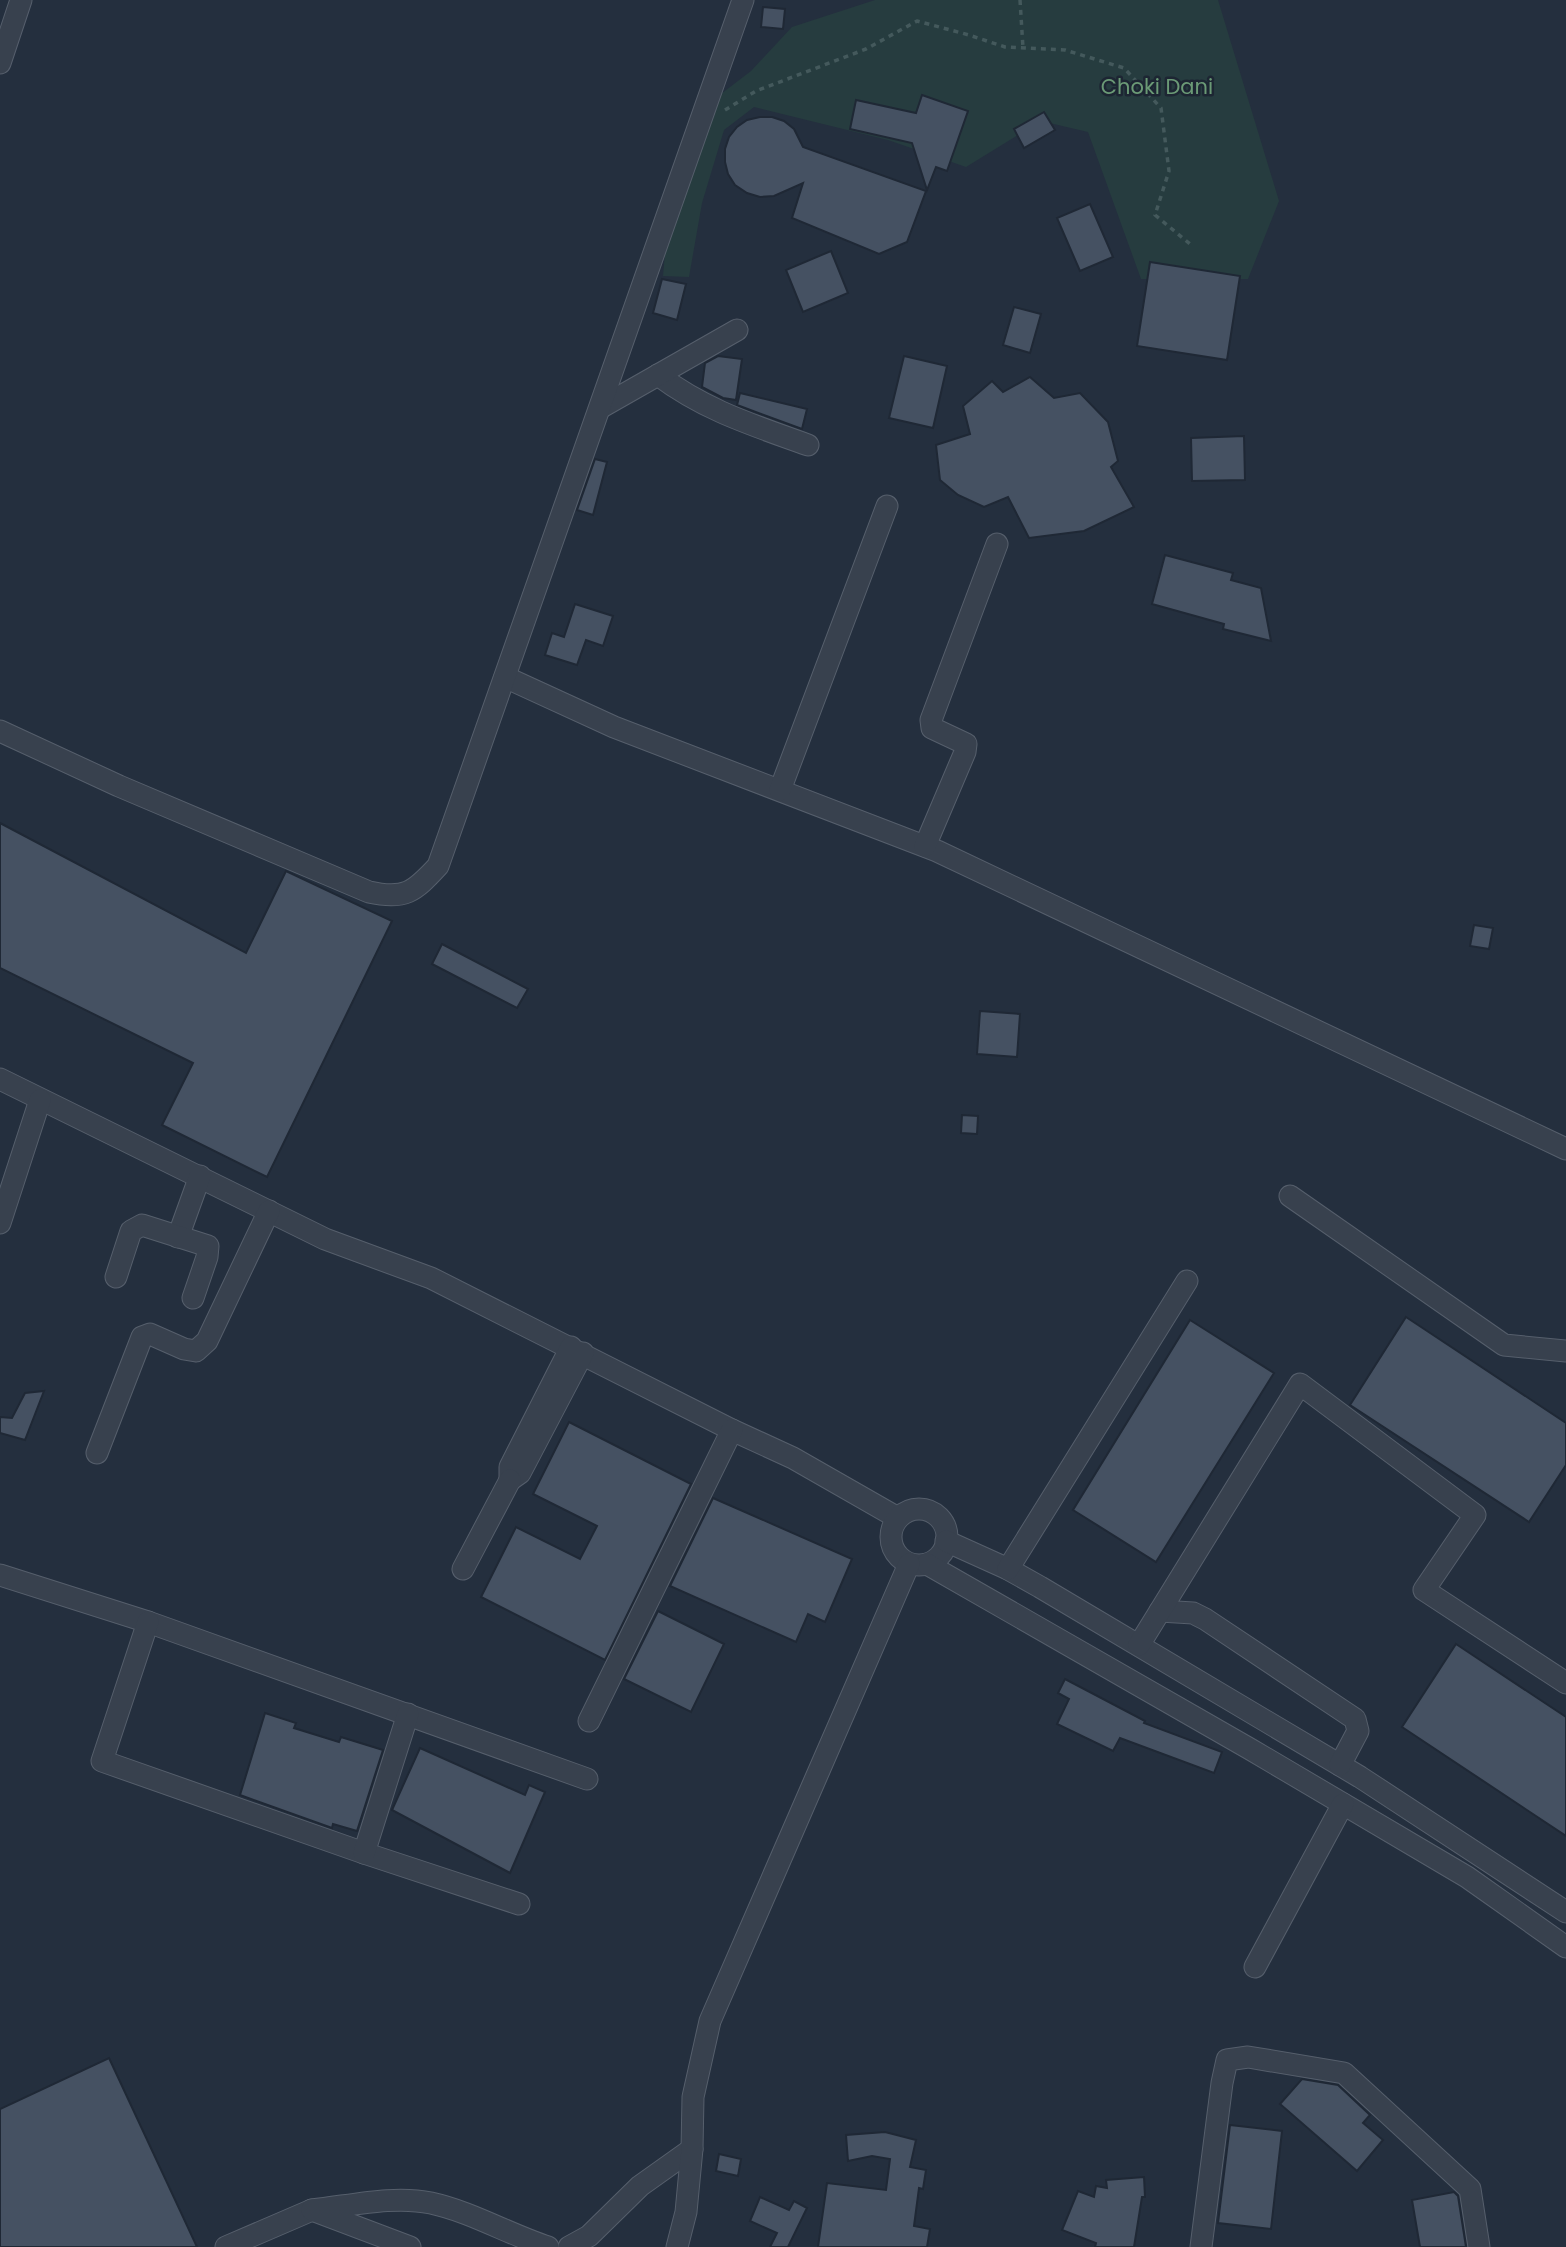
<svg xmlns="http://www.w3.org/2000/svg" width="1566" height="2247" font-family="Poppins,sans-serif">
<rect width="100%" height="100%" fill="#242f3e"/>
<polygon fill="#263c3f" points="875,0 1218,0 1279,201 1248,279 1141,279 1088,132 1041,121 966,167 888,140 754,107 724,130 702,203 689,277 663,276 667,231 717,97 751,71 792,27"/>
<g fill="#455162" stroke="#1f2835" stroke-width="2">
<polygon points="763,7 785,9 783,29 761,27"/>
<polygon points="922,95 968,111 947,171 936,167 927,190 912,143 850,129 856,100 916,113"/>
<polygon points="1044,112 1055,130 1024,148 1014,129"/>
<polygon points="760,117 772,117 784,121 794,129 803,147 926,191 907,242 879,254 792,218 803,183 774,196 760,197 747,193 735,185 728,174 725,162 725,149 729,137 737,127 747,120"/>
<polygon points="1090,204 1113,257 1080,271 1057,218"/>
<polygon points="831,251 848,293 803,312 786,270"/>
<polygon points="1150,262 1240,276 1227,360 1137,346"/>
<polygon points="662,279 686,284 677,320 653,313"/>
<polygon points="1014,307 1041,314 1030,353 1003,345"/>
<polygon points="718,356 742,359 736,400 723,398 702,387 705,363"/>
<polygon points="904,356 947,366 933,428 889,418"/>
<polygon points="1030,377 1054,398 1080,393 1108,422 1118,461 1111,467 1134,507 1084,531 1029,538 1008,497 984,507 958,495 940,480 936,445 970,434 963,406 992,381 1003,392"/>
<polygon points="740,393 807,409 802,429 737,405"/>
<polygon points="1244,436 1245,480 1192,481 1191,438"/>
<polygon points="595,459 607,462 593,515 577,510"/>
<polygon points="1165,555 1233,573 1231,580 1261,588 1271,641 1223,629 1224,624 1152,604"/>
<polygon points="575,604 613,616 603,646 586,640 577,665 545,655 552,633 564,637"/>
<polygon points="0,823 246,953 286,871 392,921 267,1177 162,1125 193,1063 0,968"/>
<polygon points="1474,925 1493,928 1489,949 1470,946"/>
<polygon points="442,944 528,989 517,1008 432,964"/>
<polygon points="980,1011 1020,1014 1017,1057 977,1054"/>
<polygon points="962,1115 978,1116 977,1134 961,1133"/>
<polygon points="1406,1317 1566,1423 1566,1465 1529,1522 1350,1405"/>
<polygon points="1190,1320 1274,1373 1156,1562 1073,1510"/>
<polygon points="44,1391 25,1440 0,1433 0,1417 12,1418 25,1393"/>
<polygon points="569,1422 691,1484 605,1660 481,1597 516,1527 580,1559 597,1526 533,1494"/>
<polygon points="713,1498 852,1559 825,1622 808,1614 796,1642 670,1586"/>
<polygon points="658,1611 724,1644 691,1712 624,1679"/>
<polygon points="1456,1644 1566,1717 1566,1836 1402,1727"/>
<polygon points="1065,1679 1145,1721 1144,1723 1222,1752 1214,1773 1120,1738 1113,1751 1057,1724 1069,1699 1058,1693"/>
<polygon points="265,1713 296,1723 294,1728 339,1742 341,1737 383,1750 357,1831 333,1824 332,1828 240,1795"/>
<polygon points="420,1748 525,1795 529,1785 545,1792 510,1873 392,1810"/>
<polygon points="109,2058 197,2247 0,2247 0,2109"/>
<polygon points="1302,2079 1338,2085 1370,2115 1363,2123 1383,2140 1357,2171 1280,2104"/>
<polygon points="1230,2125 1282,2131 1271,2229 1218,2223"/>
<polygon points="885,2132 916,2140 910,2167 926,2170 923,2189 919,2188 914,2226 930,2229 927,2247 818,2247 827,2183 886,2190 890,2159 872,2156 848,2161 846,2135"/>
<polygon points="719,2154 741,2159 738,2176 716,2171"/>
<polygon points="1144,2177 1145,2197 1142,2197 1134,2247 1095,2247 1096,2243 1062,2230 1078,2191 1094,2197 1096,2186 1107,2188 1106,2180"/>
<polygon points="1454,2192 1458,2196 1466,2247 1420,2247 1412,2200"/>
<polygon points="760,2197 789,2210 794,2201 807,2208 788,2247 770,2247 777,2233 750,2221"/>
</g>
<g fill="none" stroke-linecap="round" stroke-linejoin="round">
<g stroke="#565f6c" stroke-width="23">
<g id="minor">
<polyline points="0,63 21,0"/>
<path d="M 658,375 C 706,411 753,425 808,445"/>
<polyline points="600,408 737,330"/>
<polyline points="505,677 614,727 937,851 1566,1149"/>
<path d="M 0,731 L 119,786 L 369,892 C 405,900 414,892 438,866 L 743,0"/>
<polyline points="780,790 887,506"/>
<polyline points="925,846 965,752 966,744 932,728 931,720 997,544"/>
<polyline points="0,1079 325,1239 431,1278 732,1430 793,1458 898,1518"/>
<polyline points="1290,1196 1504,1345 1566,1351"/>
<polyline points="0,1223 40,1100"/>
<polyline points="178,1237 200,1176"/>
<polyline points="116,1277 131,1231 142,1225 208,1246 207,1257 193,1298"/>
<polyline points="571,1347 510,1467 510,1480 520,1473 583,1353"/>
<polyline points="97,1453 142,1337 150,1334 184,1349 196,1351 207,1341 269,1211"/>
<circle cx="919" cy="1537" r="28"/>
<polyline points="946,1541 1008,1569 1040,1587 1360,1777 1566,1912"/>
<polyline points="927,1564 1250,1749 1467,1877 1566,1947"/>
<polyline points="463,1569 510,1480"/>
<polyline points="1008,1569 1187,1281"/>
<polyline points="0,1575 148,1622 587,1779"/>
<polyline points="1160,1611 1193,1613 1205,1619 1355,1719 1358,1731 1340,1765"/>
<polyline points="148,1622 102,1761 364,1853 519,1904"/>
<polyline points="1139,1645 1300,1384 1475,1515 1424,1590 1566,1683"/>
<polyline points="589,1721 732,1430"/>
<polyline points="364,1853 408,1714"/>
<polyline points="1255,1967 1343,1804"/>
<polyline points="226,2247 312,2210"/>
<path d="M 410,2247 L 312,2210 C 350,2206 393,2195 431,2203 C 472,2212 508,2234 548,2247"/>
<polyline points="569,2247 589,2236 640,2186 692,2149"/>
<polyline points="677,2247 686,2212 692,2149 693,2097 710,2021 909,1564"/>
<polyline points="1201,2247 1222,2083 1227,2060 1248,2057 1344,2073 1470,2189 1479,2247"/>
</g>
</g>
<g stroke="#44595c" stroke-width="3.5" stroke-dasharray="5 5" stroke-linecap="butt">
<polyline points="1020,0 1023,48"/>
<polyline points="725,110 756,91 866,49 917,21 969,35 1005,47 1065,50 1124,68 1161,108 1169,171 1155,215 1190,244"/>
</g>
<use href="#minor" stroke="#38414e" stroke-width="21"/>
</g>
<g text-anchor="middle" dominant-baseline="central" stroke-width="5" stroke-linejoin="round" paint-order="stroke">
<g font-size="21" fill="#6b9a76" stroke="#1d2633">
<text x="1157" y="86">Choki Dani</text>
</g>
</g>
</svg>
